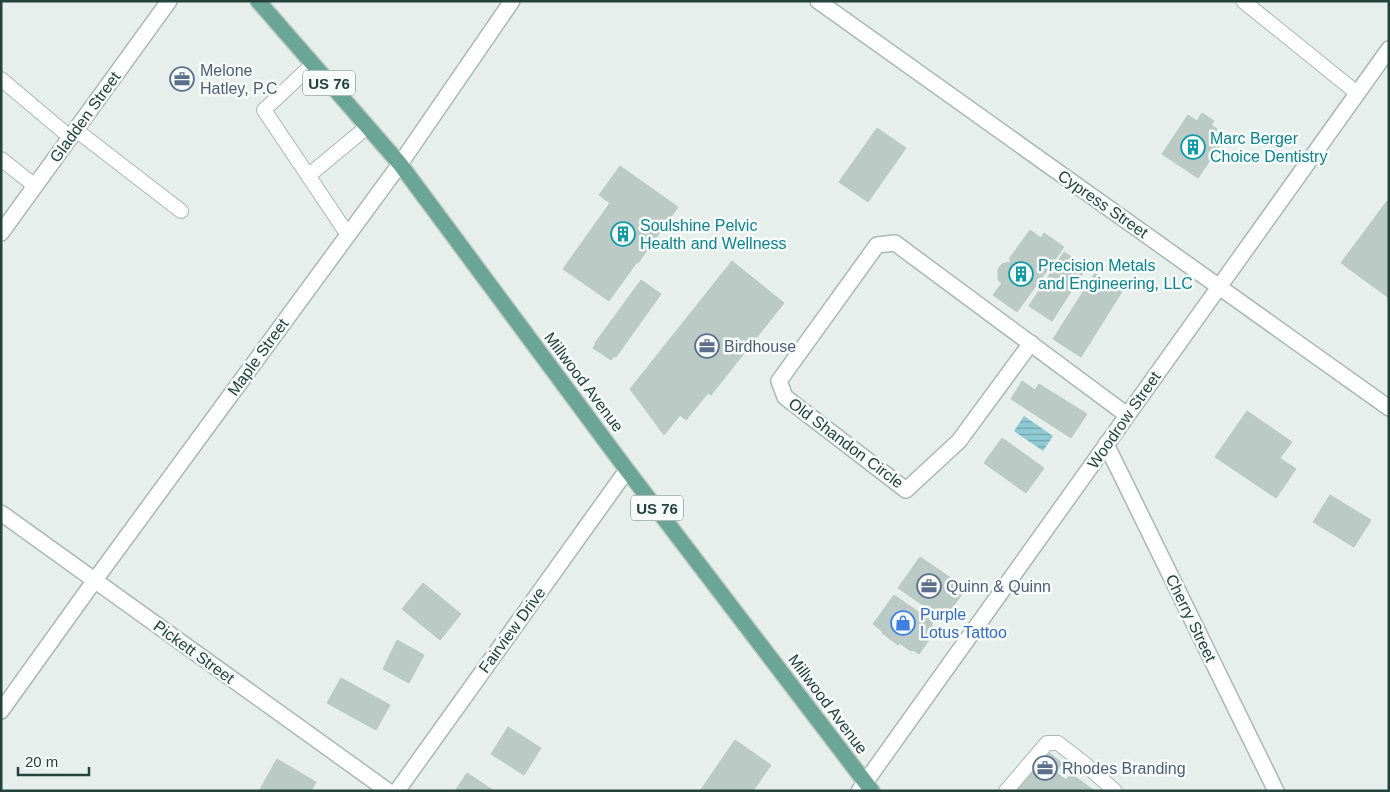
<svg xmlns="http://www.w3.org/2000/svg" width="1390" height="792" font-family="Helvetica,sans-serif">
<defs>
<pattern id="water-rules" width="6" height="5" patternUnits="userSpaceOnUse" patternTransform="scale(1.25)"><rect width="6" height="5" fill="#8ec9d4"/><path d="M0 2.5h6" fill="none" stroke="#74a5ad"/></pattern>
</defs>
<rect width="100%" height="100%" fill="#e6efeb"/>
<polygon fill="url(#water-rules)" points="1024,416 1053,436 1043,451 1014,431"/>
<g fill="#bbcac4" stroke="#b8c9c2">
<polygon points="1202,113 1214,121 1211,125 1217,129 1214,135 1223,141 1198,178 1162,154 1188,115 1197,121"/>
<polygon points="877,128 906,148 868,202 839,182"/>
<polygon points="620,166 678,207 638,263 637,262 609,301 563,269 610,203 599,195"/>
<polygon points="1387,201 1389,202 1389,298 1341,263"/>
<polygon points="1030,230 1041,238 1044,233 1064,247 1017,312 993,295 1002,283 998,280 998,269 1002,264 1010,262 1011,260 1009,259"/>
<polygon points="1064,252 1087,267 1052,321 1029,306"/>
<polygon points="732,261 784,303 711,395 708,393 686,420 680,415 664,435 630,389"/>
<polygon points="1095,273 1123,290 1081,357 1053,339"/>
<polygon points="641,280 661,294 616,357 614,356 611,360 593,348 596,343 595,343"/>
<polygon points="1022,381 1035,390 1039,384 1087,414 1071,438 1011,399"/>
<polygon points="1247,411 1292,442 1280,458 1296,469 1276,498 1215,457"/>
<polygon points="1002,438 1044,468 1026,493 984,463"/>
<polygon points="1330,495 1371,520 1354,547 1313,522"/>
<polygon points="920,557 961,585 959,588 964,591 946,617 941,614 939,616 898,588"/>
<polygon points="423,583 461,614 440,640 402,609"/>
<polygon points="894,595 933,622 931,625 937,629 919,654 913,650 911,651 899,643 898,645 882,633 883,632 873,624"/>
<polygon points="397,640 424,655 409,683 383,669"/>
<polygon points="341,678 390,705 376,730 327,703"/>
<polygon points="508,727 541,748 524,775 491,754"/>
<polygon points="735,740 771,765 753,791 700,791"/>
<polygon points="1048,752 1062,763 1056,772 1066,780 1071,774 1095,791 1013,791 1039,757 1042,759"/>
<polygon points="277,759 316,782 311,791 259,791"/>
<polygon points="467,773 494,791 455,791"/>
</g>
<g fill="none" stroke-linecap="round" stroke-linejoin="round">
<g stroke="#a8b8b2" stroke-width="16">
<g id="service">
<polyline points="1243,1 1357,93"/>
<polyline points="313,64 264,110 348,235"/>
<polyline points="1,79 71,138"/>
<polyline points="76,130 181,211"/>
<polyline points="1,159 35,186"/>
<polyline points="308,176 367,127"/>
<polyline points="1006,791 1047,743 1058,743 1085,764 1115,791"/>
</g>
</g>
<g stroke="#a8b8b2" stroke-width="18">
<g id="minor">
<polyline points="818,1 1389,408"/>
<polyline points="1,233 169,1"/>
<path d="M 1031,343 L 959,441 L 906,490 L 785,397 L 779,381 L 877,245 L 895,243 C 973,300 1050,358 1127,415"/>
<polyline points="1106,444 1276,791"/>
<polyline points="1,513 388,791"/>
<polyline points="1,711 95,580 400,164 512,1"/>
<polyline points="397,791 627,470"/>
<polyline points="859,791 1389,49"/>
</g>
</g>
<g stroke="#c2cac8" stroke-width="18">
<polyline id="primary" points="258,1 400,164 627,470 872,791"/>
</g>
<use href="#service" stroke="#fff" stroke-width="14"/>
<use href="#minor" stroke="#fff" stroke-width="15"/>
<use href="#primary" stroke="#6aa596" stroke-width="15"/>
</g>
<defs>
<g id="office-ring" transform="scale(1.25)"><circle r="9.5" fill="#f7fbf9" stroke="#5c6f8a" stroke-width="1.5"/><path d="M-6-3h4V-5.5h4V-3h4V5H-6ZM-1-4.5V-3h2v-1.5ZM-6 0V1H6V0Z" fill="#5c6f8a"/></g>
<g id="building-ring" transform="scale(1.25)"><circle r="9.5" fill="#f7fbf9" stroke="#0f9aa8" stroke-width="1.5"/><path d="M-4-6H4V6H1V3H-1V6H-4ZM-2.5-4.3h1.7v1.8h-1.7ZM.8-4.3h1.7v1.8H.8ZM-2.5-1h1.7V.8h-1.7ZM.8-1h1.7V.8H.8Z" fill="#0f9aa8"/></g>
<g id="shop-ring" transform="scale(1.25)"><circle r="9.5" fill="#f7fbf9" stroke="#3f7fe0" stroke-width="1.5"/><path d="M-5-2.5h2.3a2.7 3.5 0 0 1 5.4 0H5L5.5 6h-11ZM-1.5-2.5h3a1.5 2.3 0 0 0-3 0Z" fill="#3f7fe0"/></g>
</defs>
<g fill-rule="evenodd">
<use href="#office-ring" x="182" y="79"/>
<use href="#building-ring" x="1193" y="147"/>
<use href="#building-ring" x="623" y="234"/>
<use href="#building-ring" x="1021" y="274"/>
<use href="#office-ring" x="707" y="346"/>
<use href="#office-ring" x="929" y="586"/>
<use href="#shop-ring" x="903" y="623"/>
<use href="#office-ring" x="1045" y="768"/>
</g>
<g text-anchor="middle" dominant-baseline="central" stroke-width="5" stroke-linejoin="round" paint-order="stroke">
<g fill="#f7fbf9" stroke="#637a73" stroke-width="1">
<rect x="303" y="70.5" width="52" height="25" rx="4"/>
<rect x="631" y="495.5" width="52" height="25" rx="4"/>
</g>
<g font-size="15" font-weight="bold" fill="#24423a">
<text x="329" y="83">US 76</text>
<text x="657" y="508">US 76</text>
</g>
<g font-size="16" fill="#4e5e75" stroke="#f7fbf9" text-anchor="start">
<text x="200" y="70">Melone<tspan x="200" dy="18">Hatley, P.C</tspan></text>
<text x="724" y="346">Birdhouse</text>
<text x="946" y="586">Quinn &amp; Quinn</text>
<text x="1062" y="768">Rhodes Branding</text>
</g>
<g font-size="16" fill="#24423a" stroke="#f7fbf9">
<text transform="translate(85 117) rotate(-54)">Gladden Street</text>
<text transform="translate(1103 204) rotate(35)">Cypress Street</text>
<text transform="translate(258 357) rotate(-54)">Maple Street</text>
<text transform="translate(584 382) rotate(53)">Millwood Avenue</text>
<text transform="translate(1124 420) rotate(-55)">Woodrow Street</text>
<text transform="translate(846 443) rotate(37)">Old Shandon Circle</text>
<text transform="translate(1191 618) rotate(64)">Cherry Street</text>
<text transform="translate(512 630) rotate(-54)">Fairview Drive</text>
<text transform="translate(194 652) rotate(36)">Pickett Street</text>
<text transform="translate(828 704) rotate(53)">Millwood Avenue</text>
</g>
<g font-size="16" fill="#0d838f" stroke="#f7fbf9" text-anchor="start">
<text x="1210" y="138">Marc Berger<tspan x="1210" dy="18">Choice Dentistry</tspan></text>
<text x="640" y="225">Soulshine Pelvic<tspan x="640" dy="18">Health and Wellness</tspan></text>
<text x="1038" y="265">Precision Metals<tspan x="1038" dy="18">and Engineering, LLC</tspan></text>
</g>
<g font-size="16" fill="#366cbe" stroke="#f7fbf9" text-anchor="start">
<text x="920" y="614">Purple<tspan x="920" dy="18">Lotus Tattoo</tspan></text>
</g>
</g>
<rect width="1390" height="792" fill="none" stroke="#24423a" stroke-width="5"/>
<path d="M18 767v8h71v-8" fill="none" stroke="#24423a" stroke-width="2.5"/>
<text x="25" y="767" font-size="15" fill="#24423a" stroke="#f7fbf9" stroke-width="4" paint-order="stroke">20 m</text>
</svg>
